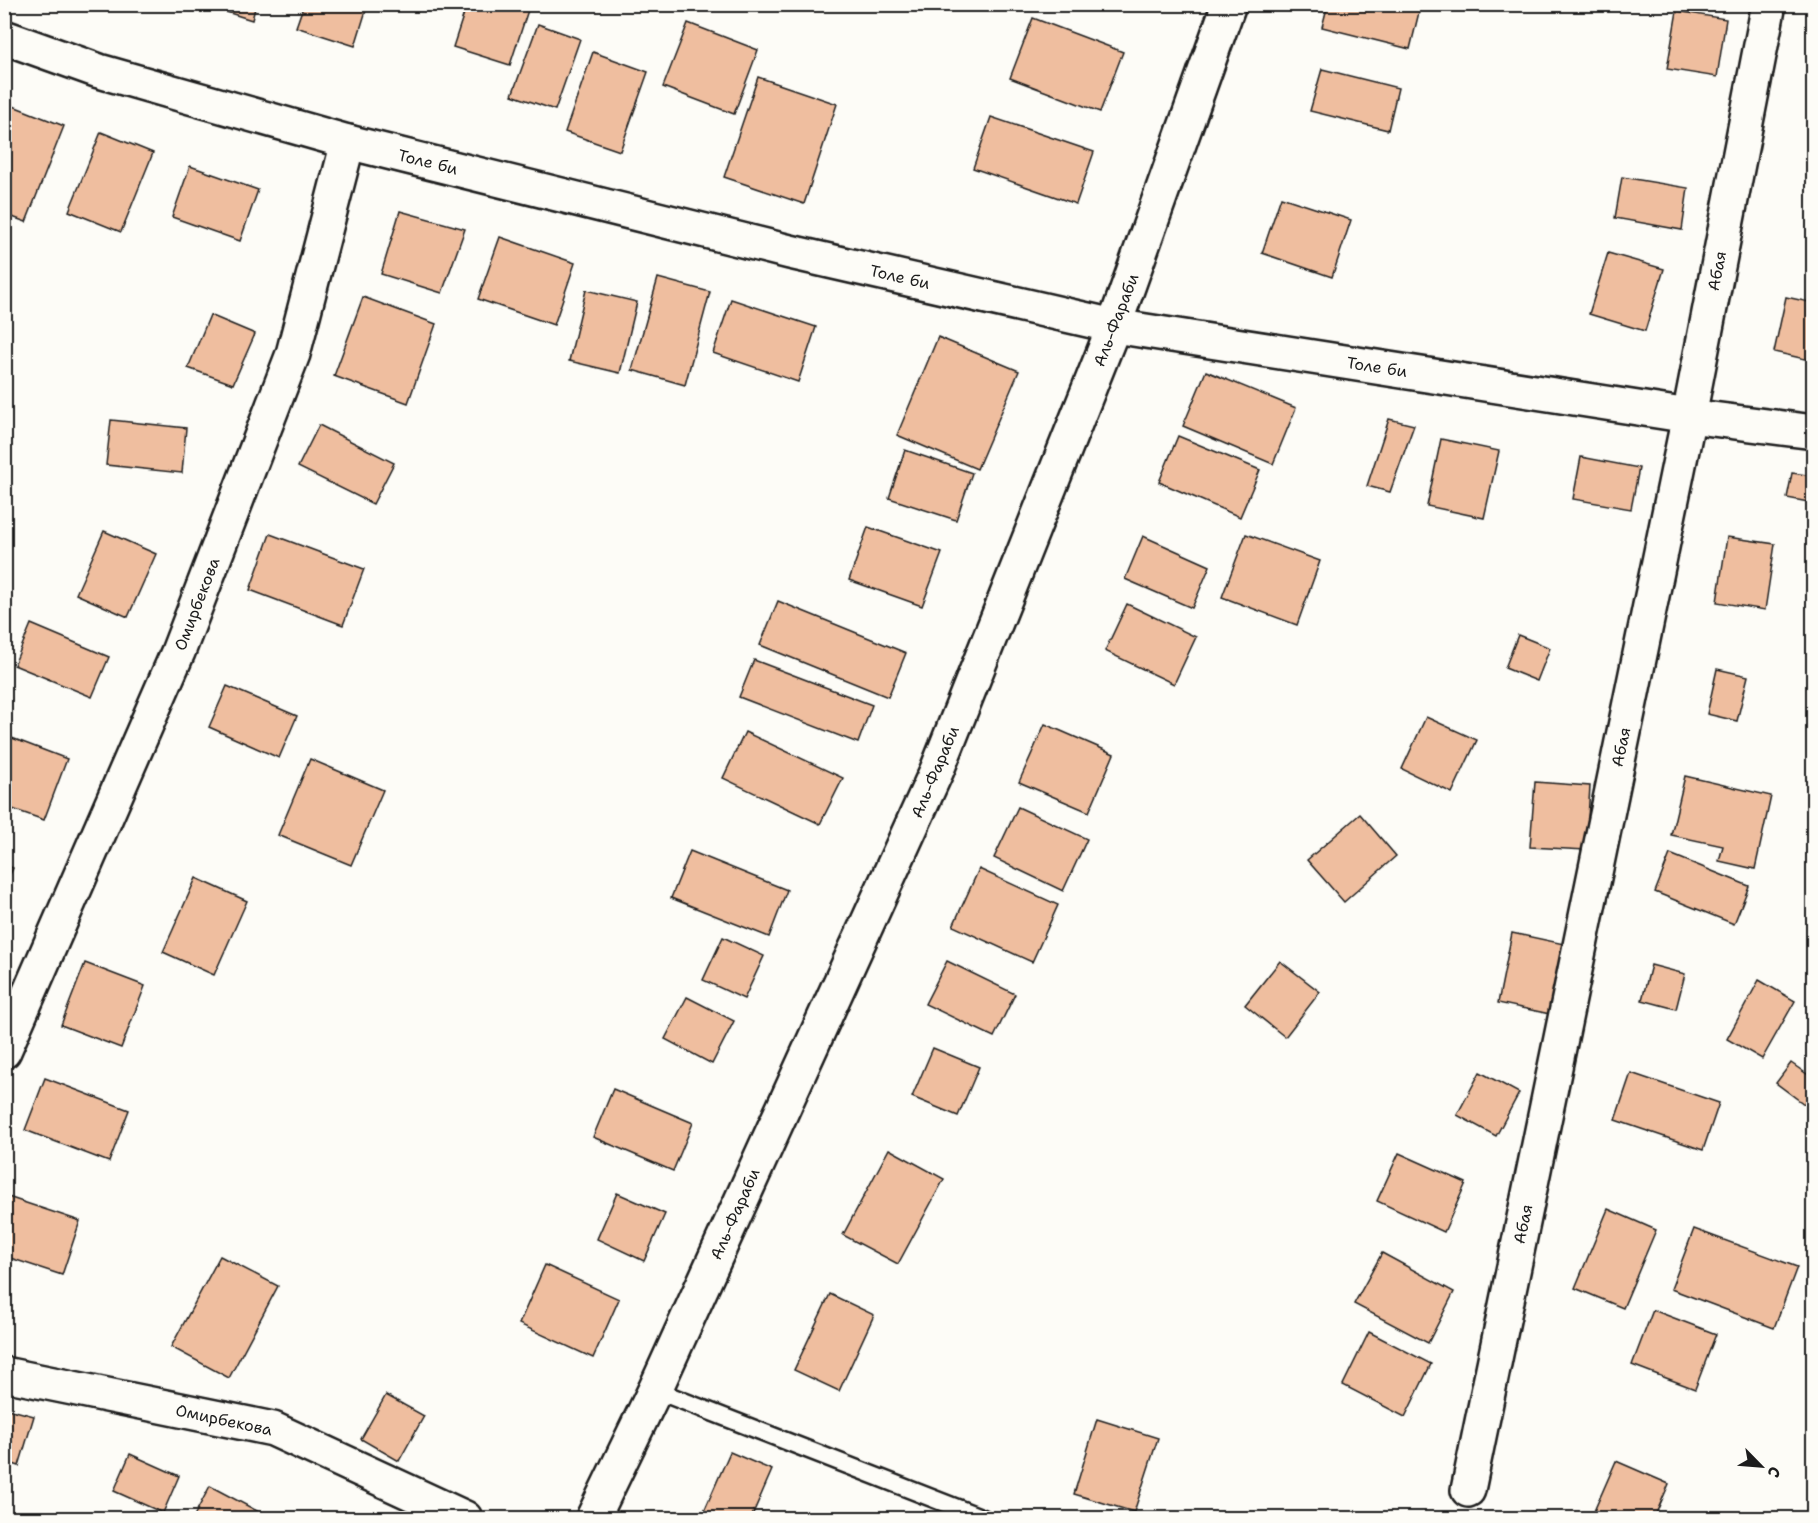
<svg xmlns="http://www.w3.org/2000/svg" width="1818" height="1523" font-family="'Shantell Sans',sans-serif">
<rect width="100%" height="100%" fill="#fdfcf7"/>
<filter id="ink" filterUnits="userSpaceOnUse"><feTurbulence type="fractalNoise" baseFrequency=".0167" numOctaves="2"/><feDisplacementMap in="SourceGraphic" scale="12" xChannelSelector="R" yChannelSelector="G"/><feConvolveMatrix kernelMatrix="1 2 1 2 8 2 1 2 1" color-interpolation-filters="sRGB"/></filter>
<g filter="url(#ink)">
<g fill="#efbe9f" stroke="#1c1c1c" stroke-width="1.5">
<polygon points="201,4 256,4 252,20"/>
<polygon points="304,4 368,4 355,46 296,27"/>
<polygon points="467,4 530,4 510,65 453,47"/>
<polygon points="1328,4 1421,4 1410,49 1322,27"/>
<polygon points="1677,11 1726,19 1717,77 1667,69"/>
<polygon points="1033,18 1123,52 1100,112 1010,78"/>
<polygon points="688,23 758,50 734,114 663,87"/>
<polygon points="538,24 580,39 555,110 512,95"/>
<polygon points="593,52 648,72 620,151 565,132"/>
<polygon points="1322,69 1398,88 1388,130 1310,111"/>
<polygon points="758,77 837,104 804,204 724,177"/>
<polygon points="8,104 64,126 26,222 4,214 4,112"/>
<polygon points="991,117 1094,152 1076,204 973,168"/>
<polygon points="101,132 153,153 121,232 69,211"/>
<polygon points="190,166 258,190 240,241 172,217"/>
<polygon points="1622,177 1688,188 1682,230 1615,218"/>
<polygon points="1281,197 1351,220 1332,277 1262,253"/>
<polygon points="400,211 465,229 442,293 381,274"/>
<polygon points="500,237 575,263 554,325 478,299"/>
<polygon points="1608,253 1664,269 1645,331 1589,314"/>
<polygon points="658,278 710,292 685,385 632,370"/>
<polygon points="586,290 637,302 620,373 569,361"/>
<polygon points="363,297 436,324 408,403 334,376"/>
<polygon points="1786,297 1814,303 1814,361 1774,352"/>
<polygon points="731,299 816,327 798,382 713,353"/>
<polygon points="210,315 255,334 233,384 188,368"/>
<polygon points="938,337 1019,371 977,469 897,435"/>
<polygon points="1206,371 1296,408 1273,464 1183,426"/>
<polygon points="1389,419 1414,425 1390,492 1367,486"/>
<polygon points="111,420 186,428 182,473 106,465"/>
<polygon points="319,425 394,463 373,504 298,467"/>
<polygon points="1178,436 1260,470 1240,517 1159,482"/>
<polygon points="1441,439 1499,451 1484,518 1427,506"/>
<polygon points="905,450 972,473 956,520 889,498"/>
<polygon points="1581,457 1639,468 1631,509 1573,499"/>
<polygon points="1792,473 1814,476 1814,503 1787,498"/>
<polygon points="868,527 942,553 922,606 849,580"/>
<polygon points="104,531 156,554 128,617 76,594"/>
<polygon points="270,534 364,569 343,625 250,590"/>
<polygon points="1246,534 1320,561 1297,625 1222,597"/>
<polygon points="1143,536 1210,566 1192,608 1125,579"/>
<polygon points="1727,537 1775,544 1765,610 1717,602"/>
<polygon points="778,601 906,653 888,697 760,645"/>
<polygon points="1127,604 1196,637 1174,684 1105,651"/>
<polygon points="31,624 109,657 92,697 14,665"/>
<polygon points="1518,635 1550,648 1537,681 1505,668"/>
<polygon points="754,660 872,705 858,743 739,697"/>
<polygon points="1717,669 1748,676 1737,721 1707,714"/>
<polygon points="227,686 297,716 279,758 209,727"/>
<polygon points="1426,717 1477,740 1452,793 1402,769"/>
<polygon points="1045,724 1114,754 1089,812 1019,782"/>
<polygon points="745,732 843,778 820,824 723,778"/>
<polygon points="4,735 67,759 44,820 4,806"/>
<polygon points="310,759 383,790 351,865 278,835"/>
<polygon points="1685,776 1771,796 1755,869 1719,861 1723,846 1671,835"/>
<polygon points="1535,782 1590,786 1586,850 1530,847"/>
<polygon points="1018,807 1087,839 1063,891 994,858"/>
<polygon points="1360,814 1396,856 1344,902 1307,860"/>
<polygon points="690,851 787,890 769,937 671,898"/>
<polygon points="1670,854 1749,886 1734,924 1655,892"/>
<polygon points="4,864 13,868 4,887"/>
<polygon points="979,869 1058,905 1032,962 953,926"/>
<polygon points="196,878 247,901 214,975 163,952"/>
<polygon points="1512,933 1564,944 1550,1014 1498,1003"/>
<polygon points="723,937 764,956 744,999 703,980"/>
<polygon points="947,961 1015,994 994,1037 925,1004"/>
<polygon points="1280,961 1320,992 1285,1037 1245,1005"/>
<polygon points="85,963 145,986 121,1048 61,1025"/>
<polygon points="1651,965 1685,974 1676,1009 1642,1000"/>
<polygon points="1759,980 1795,1001 1762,1059 1727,1039"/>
<polygon points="687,997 734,1021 712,1064 665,1039"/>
<polygon points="933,1048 979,1067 958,1116 912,1097"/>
<polygon points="1791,1063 1814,1079 1814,1091 1804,1104 1776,1083"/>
<polygon points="1480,1072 1519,1093 1496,1136 1457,1115"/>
<polygon points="1631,1073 1719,1103 1703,1150 1615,1120"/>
<polygon points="45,1078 129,1110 109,1162 25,1130"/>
<polygon points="613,1089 693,1123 673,1171 593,1137"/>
<polygon points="889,1149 944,1179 898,1264 843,1235"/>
<polygon points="1399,1153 1466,1183 1444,1232 1377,1201"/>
<polygon points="617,1193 665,1214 644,1261 597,1239"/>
<polygon points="5,1196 80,1221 62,1275 4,1256"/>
<polygon points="1608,1209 1656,1230 1623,1308 1575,1288"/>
<polygon points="1694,1229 1797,1267 1774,1328 1671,1289"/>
<polygon points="1382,1253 1454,1292 1428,1343 1354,1304"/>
<polygon points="220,1256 278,1286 229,1378 171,1347"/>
<polygon points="545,1265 619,1299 593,1358 519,1324"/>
<polygon points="830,1294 874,1315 839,1391 794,1370"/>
<polygon points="1653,1310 1716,1334 1695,1389 1632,1365"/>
<polygon points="1369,1332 1431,1364 1405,1417 1343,1385"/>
<polygon points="386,1395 424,1416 399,1461 361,1439"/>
<polygon points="4,1408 34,1416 19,1466 4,1461"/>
<polygon points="1097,1419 1158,1438 1134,1512 1074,1494"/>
<polygon points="730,1452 772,1470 751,1518 701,1518"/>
<polygon points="130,1454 179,1476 163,1513 114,1491"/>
<polygon points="1616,1461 1669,1484 1654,1518 1591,1518"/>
<polygon points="210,1486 263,1514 260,1518 193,1518"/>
</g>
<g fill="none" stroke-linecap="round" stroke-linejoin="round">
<g stroke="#1c1c1c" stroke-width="21">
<polyline id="lane" points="655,1390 983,1518"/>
</g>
<g stroke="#1c1c1c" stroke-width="38">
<g id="street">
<polyline points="4,37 99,71 348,142 790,252 1114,326 1689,416 1814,432"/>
<polyline points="4,1051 178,652 293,354 348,142"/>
<polyline points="4,1374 273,1429 465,1518"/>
<polyline points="1468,1490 1689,416 1769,4"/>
<polyline points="593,1518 655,1390 937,770 1114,326 1229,4"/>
</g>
</g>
<use href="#lane" stroke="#fdfcf7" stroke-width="16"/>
<use href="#street" stroke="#fdfcf7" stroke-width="33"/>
</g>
</g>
<g text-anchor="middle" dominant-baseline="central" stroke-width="6" stroke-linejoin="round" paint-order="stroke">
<g font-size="16" fill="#1c1c1c" stroke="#fdfcf7">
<text transform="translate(428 162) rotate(14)">Толе би</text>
<text transform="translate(1717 271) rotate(-79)">Абая</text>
<text transform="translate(900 277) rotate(13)">Толе би</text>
<text transform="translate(1116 320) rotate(-69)">Аль-Фараби</text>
<text transform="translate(1377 367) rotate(9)">Толе би</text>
<text transform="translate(197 604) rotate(-69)">Омирбекова</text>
<text transform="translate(1621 747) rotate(-78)">Абая</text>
<text transform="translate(935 772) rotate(-67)">Аль-Фараби</text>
<text transform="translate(735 1214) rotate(-66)">Аль-Фараби</text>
<text transform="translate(1523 1224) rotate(-78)">Абая</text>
<text transform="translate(224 1420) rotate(12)">Омирбекова</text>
</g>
</g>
<rect width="1818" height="1523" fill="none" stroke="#fdfcf7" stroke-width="24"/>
<rect x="12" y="12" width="1794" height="1499" fill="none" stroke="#1c1c1c" stroke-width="2" filter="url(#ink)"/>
<g transform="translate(1761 1466) rotate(115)" stroke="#fdfcf7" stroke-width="4.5" paint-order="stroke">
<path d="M0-4.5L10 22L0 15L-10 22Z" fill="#1c1c1c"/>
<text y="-9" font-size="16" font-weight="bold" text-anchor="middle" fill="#1c1c1c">С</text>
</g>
</svg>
